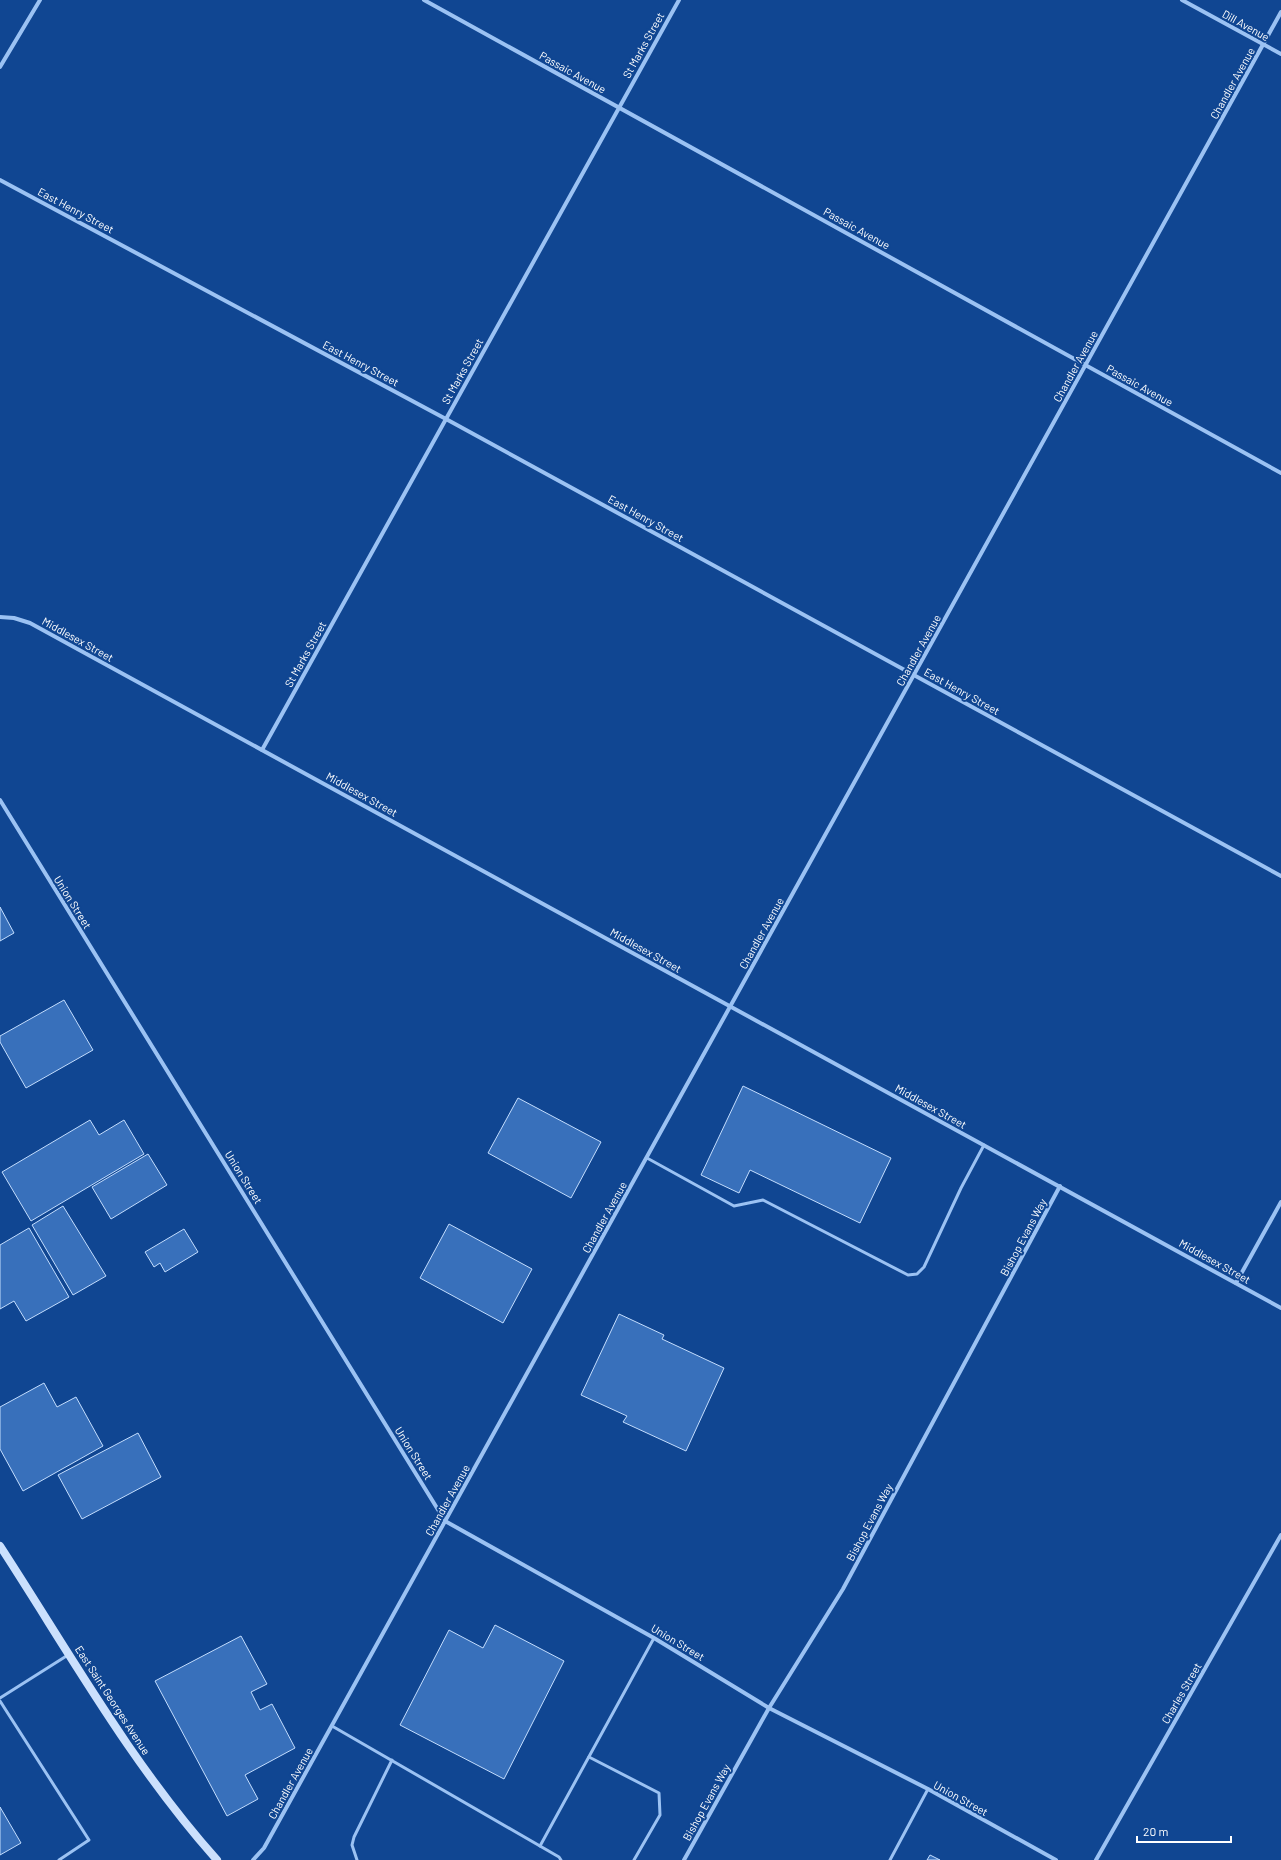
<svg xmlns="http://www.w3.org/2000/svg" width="1281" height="1860" font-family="Barlow,sans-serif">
<rect width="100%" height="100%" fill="#104692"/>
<g fill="#3870bb" stroke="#c3ddfe">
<polygon points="0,907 14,933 0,941"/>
<polygon points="64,1000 93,1050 26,1088 0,1042 0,1036"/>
<polygon points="743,1086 891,1158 860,1223 750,1170 739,1193 701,1175"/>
<polygon points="518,1098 601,1142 571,1198 488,1153"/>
<polygon points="90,1120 99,1135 124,1120 144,1154 31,1221 2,1172"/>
<polygon points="148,1154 167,1185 111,1219 92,1187"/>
<polygon points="63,1206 106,1276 73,1295 32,1225"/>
<polygon points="449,1224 532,1269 503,1323 420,1278"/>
<polygon points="29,1228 69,1297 26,1321 14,1301 0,1309 0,1245"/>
<polygon points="184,1229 198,1252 165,1272 160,1263 154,1267 145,1252"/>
<polygon points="619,1314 664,1335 662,1339 724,1368 686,1451 623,1422 627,1416 581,1395"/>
<polygon points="44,1383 57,1407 76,1397 103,1446 23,1491 0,1449 0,1407"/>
<polygon points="138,1433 161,1477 82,1519 58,1475"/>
<polygon points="495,1625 564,1661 504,1779 400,1725 449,1630 483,1648"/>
<polygon points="241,1636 267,1684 251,1692 260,1710 272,1704 295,1748 245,1775 258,1799 227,1816 155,1681"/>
<polygon points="0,1807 21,1843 0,1855"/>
<polygon points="930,1855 940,1860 927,1860"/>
</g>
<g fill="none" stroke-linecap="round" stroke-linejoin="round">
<g stroke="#9bc2f3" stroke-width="3">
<polyline points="647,1158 734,1206 763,1200 908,1275 917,1274 924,1267 961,1188 984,1145"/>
<polyline points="0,1698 68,1655"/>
<polyline points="0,1701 89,1840 59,1860"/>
<polyline points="332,1726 559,1857 561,1860"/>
<polyline points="589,1757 659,1793 660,1815 634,1860"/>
<polyline points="540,1846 654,1638"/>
<polyline points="357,1860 352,1845 354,1837 392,1760"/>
<polyline points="890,1860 928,1789"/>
</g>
<g stroke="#9bc2f3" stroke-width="4">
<polyline points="424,0 1281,473"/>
<polyline points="1182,0 1281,54"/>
<polyline points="0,67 40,0"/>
<polyline points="0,180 446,419 1281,876"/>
<polyline points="0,617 14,618 30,623 1281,1308"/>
<polyline points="262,750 679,0"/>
<polyline points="0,800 445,1521 654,1638 769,1708 928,1789 1056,1860"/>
<polyline points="1236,1283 1281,1202"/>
<polyline points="253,1860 264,1848 1281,12"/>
<polyline points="684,1860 769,1708 843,1589 1060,1186"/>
<polyline points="1096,1860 1281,1535"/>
</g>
<path stroke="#cbe0fd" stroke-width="8" d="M 0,1546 C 69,1652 132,1765 217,1860"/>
</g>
<g text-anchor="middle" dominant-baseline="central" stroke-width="4" stroke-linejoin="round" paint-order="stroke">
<g font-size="11" fill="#fff" stroke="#104692">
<text transform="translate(1246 25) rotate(29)">Dill Avenue</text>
<text transform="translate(643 45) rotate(-61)">St Marks Street</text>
<text transform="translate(573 72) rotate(29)">Passaic Avenue</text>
<text transform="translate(1232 83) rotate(-61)">Chandler Avenue</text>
<text transform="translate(76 210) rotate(28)">East Henry Street</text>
<text transform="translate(857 228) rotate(29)">Passaic Avenue</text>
<text transform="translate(361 363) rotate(28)">East Henry Street</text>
<text transform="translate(1075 366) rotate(-61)">Chandler Avenue</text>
<text transform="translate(462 371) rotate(-61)">St Marks Street</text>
<text transform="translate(1140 385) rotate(29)">Passaic Avenue</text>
<text transform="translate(646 518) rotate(29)">East Henry Street</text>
<text transform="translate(78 639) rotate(29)">Middlesex Street</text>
<text transform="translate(918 650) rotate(-61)">Chandler Avenue</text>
<text transform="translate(305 654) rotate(-61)">St Marks Street</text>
<text transform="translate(962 691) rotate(29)">East Henry Street</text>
<text transform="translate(362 794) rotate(29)">Middlesex Street</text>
<text transform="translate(73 902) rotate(58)">Union Street</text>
<text transform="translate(761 933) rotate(-61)">Chandler Avenue</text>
<text transform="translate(646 950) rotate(29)">Middlesex Street</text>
<text transform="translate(931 1106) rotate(29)">Middlesex Street</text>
<text transform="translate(244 1177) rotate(58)">Union Street</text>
<text transform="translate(604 1217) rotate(-61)">Chandler Avenue</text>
<text transform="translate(1023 1237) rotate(-62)">Bishop Evans Way</text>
<text transform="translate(1215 1261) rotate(29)">Middlesex Street</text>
<text transform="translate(414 1453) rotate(58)">Union Street</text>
<text transform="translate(447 1500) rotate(-61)">Chandler Avenue</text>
<text transform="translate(869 1522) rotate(-62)">Bishop Evans Way</text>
<text transform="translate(678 1642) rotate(31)">Union Street</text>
<text transform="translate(1181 1693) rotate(-60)">Charles Street</text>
<text transform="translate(113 1700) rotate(57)">East Saint Georges Avenue</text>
<text transform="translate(290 1783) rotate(-61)">Chandler Avenue</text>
<text transform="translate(961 1798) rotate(29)">Union Street</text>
<text transform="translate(706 1802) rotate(-61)">Bishop Evans Way</text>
</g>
</g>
<path d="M1137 1836v6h94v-6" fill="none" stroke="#ffffff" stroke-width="2"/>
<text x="1143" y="1836" font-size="12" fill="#ffffff" stroke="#104692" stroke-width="3" paint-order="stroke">20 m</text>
</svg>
